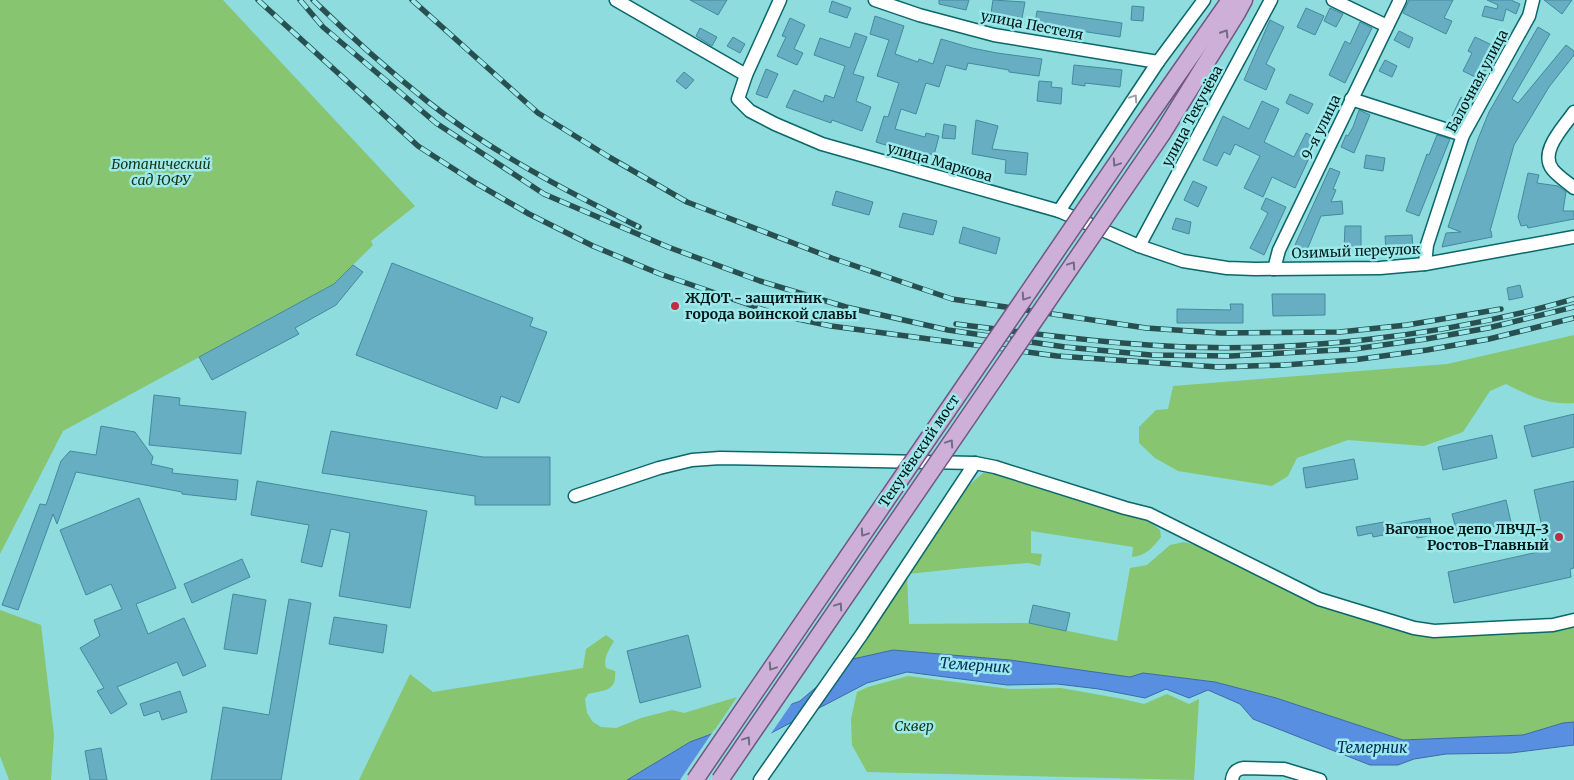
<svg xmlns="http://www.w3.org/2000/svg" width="1574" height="780" font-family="Merriweather,serif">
<rect width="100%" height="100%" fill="#8edcde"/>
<g fill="#87c570">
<polygon points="0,0 223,0 415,206 371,241 373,245 334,284 63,431 0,554"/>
<path d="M 1574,335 L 1574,403 C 1546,405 1530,396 1506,384 L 1490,391 L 1463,432 L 1424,446 L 1348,440 L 1297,458 L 1288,476 L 1272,486 L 1178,471 L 1155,458 L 1139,443 L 1139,427 L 1156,410 L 1168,409 L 1173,386 L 1447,364 Z"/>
<path d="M 983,473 C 1001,471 1029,484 1047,489 C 1075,497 1141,512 1160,530 L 1161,537 C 1153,547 1146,556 1132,557 L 1133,547 L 1031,531 L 1031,553 L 1042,554 L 1040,566 L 1028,563 L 965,568 L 907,574 L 909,624 L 1029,623 L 1117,641 L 1130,568 L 1147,565 L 1170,545 L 1184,542 L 1195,545 L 1253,573 L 1416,632 L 1574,622 L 1574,722 L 1563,723 L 1523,735 L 1403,740 L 1276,698 L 1215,682 L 1143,673 L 1130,677 L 893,650 L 853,659 C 879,619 904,579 931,539 C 946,516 961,490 983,473 Z"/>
<polygon points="0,610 41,625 54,735 51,780 9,780 0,756"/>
<path d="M 606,635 L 614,641 C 609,650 603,658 606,668 L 615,671 C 617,692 604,690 588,694 L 585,699 L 587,713 L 593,722 L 601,727 L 616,728 L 641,718 L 672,710 L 684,713 L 737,697 L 712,734 L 690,742 L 627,780 L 359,780 L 410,674 L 433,692 L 583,668 L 586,649 Z"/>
<polygon points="908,676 1010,689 1061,688 1123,699 1144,704 1167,694 1189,704 1199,699 1194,780 867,772 852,745 851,719 857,692 868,687"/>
</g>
<polygon fill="#588fe0" stroke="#3e6ba4" points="893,650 1010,660 1130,677 1143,673 1215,682 1276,698 1403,740 1523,735 1563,723 1574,722 1574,745 1511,753 1446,754 1414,759 1398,765 1370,765 1253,719 1240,704 1208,690 1189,698 1166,689 1145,698 1099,689 1057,684 1007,685 907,672 867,683 681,780 627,780 690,742 800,701 821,683 853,659"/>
<polygon fill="#8edcde" points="794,700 770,735 687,780 680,780 714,730"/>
<g fill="#67aec2" stroke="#428a9d">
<polygon points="690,0 727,0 718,15"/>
<polygon points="939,0 969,0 966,10 939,4"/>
<polygon points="993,0 1025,2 1022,18 991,13"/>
<polygon points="1409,0 1453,0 1444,18 1452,21 1446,34 1403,13"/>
<polygon points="1487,0 1511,0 1520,4 1516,14 1506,9 1503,21 1482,16 1485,6 1497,9 1498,5"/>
<polygon points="1544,0 1572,0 1562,14"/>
<polygon points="832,1 851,8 847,18 829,12"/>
<polygon points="1132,6 1144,7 1143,21 1131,20"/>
<polygon points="1306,8 1324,16 1315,35 1297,27"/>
<polygon points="1330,8 1343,14 1336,27 1324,21"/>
<polygon points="1037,11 1122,23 1120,37 1035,24"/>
<polygon points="875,16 904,26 895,54 918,62 919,59 933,64 941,39 972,48 997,53 1042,59 1039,76 1009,72 1009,70 968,63 966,70 946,65 939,87 926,83 916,114 901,109 895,129 925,137 926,133 939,136 934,155 899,146 898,149 876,142 884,116 888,117 899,83 877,76 889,40 870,34"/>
<polygon points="790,18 805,25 794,49 803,53 797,65 777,56 786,37 782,36"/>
<polygon points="1270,20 1284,27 1266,64 1275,69 1266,90 1244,80"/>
<polygon points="1360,22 1372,28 1345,83 1329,75 1345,41 1350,44"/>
<polygon points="1538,27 1550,34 1512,99 1518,103 1566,45 1574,51 1574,55 1549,87 1514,145 1490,231 1491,231 1492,237 1442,247 1446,233 1461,232 1448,227 1478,139 1489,112"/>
<polygon points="700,28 717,37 712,46 696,36"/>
<polygon points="1399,31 1413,38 1409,48 1394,40"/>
<polygon points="855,33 867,37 853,74 864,77 856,101 871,107 862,131 832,120 831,123 786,107 794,90 823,102 825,95 834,98 845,66 814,55 820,38 850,48"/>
<polygon points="733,37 745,44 740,53 727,46"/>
<polygon points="1475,37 1494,46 1483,69 1486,70 1481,80 1463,71 1472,53 1468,51"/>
<polygon points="1385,60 1397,66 1392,77 1379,71"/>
<polygon points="1074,65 1122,70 1120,87 1085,83 1085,86 1072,84"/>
<polygon points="766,69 778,74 767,98 756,94"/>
<polygon points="684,72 694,80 686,89 676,81"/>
<polygon points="1039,81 1052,82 1051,87 1062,88 1061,104 1037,101"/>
<polygon points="1290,94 1313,104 1308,114 1286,103"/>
<polygon points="1461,97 1470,101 1461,120 1452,116"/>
<polygon points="1262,101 1279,109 1264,142 1294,157 1306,133 1318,139 1295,188 1272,177 1263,197 1244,188 1260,156 1235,144 1230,155 1224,152 1217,166 1203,160 1223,116 1249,129"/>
<polygon points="1359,110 1370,115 1354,153 1341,147 1346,135 1348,136 1353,127"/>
<polygon points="976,120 998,126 992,149 1028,153 1026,175 1005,173 1006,160 972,154"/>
<polygon points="944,124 956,126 955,139 942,138"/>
<polygon points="1437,135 1450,139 1419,216 1406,211 1427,154 1429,155"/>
<polygon points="1366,155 1385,158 1383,171 1364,168"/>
<polygon points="1330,168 1340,172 1333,189 1336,190 1331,202 1342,201 1343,214 1321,216 1307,250 1295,245"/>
<polygon points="1528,173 1539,175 1537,183 1558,186 1566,192 1563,211 1574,211 1574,219 1528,228 1527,225 1521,226 1518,217"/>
<polygon points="1193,181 1207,187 1198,207 1184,200"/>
<polygon points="836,191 873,202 869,215 832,205"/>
<polygon points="1266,198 1286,207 1264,255 1250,248 1268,213 1261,209"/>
<polygon points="903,213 937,221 933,235 899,227"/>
<polygon points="1176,218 1191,222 1189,234 1172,229"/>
<polygon points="1345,226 1361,226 1361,250 1344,250"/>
<polygon points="963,227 1000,238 996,254 959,243"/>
<polygon points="1412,235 1413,249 1386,251 1385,236"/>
<polygon points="392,263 533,318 530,326 547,332 519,403 501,396 497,409 356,355"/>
<polygon points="353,265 363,272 336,305 295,328 299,334 212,380 199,357 334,284"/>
<polygon points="1520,285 1523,297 1509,300 1507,288"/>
<polygon points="1272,294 1325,294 1325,315 1273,316"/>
<polygon points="1230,304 1243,304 1243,323 1177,323 1177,309 1231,310"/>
<polygon points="154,395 180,398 179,405 246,412 241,454 149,445"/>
<polygon points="1574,414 1574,447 1532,457 1524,426"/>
<polygon points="101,426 135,432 153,457 151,464 173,469 172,473 238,480 236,500 182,494 182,492 76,472 57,524 53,514 18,610 2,605 40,504 46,505 61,461 70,451 96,455"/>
<polygon points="331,431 483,457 550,457 550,505 475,505 475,496 322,473"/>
<polygon points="1492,435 1497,458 1443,470 1438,447"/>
<polygon points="1354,459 1358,479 1306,488 1303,468"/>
<polygon points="257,481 427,511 410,608 339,596 350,533 331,529 322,567 301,562 309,525 251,515"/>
<polygon points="1574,481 1574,568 1570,569 1571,577 1454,603 1448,572 1547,550 1534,490"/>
<polygon points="139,498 176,588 136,604 148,634 184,618 206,666 183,676 177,662 117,687 127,704 111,714 97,691 104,688 80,648 100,636 94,620 122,609 111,584 86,595 60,530"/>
<polygon points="1506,500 1511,522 1458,536 1452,514"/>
<polygon points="1430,518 1433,535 1417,538 1416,529 1373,537 1372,533 1358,536 1356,527 1384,522 1385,526"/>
<polygon points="242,559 250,577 192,603 184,584"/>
<polygon points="233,594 266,600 257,654 224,649"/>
<polygon points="289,599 311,603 281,780 211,780 223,707 269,715"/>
<polygon points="1033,605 1070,613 1066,631 1029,623"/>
<polygon points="334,617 387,625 383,653 329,644"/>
<polygon points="688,635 701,687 640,703 627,651"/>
<polygon points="180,691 187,712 162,720 159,711 144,716 140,704"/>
<polygon points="101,748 107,780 90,780 85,751"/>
</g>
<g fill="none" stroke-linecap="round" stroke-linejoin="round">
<g stroke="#0a676a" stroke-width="15">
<g id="minor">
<polyline points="616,0 746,75"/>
<polyline points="780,0 746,75 738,99 750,111 775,124 822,144 1059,211 1139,246 1183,261 1227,268 1255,269 1380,268 1425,264 1574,237"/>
<polyline points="875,0 919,15 994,35 1158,62"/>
<polyline points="1333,0 1387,26"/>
<polyline points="1351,99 1463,135"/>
<path d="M 1574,112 C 1564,127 1538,152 1553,170 C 1559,177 1567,182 1574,188"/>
<polyline points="1059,211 1158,62 1204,0"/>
<polyline points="1139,246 1271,0"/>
<polyline points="1425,264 1427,245 1463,135 1529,16 1533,0"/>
<polyline points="1274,269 1279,250 1400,0"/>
<polyline points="575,496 659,468 692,460 720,458 975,463 995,467 1125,508 1149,514 1319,599 1414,628 1434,631 1553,625 1574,620"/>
<polyline points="760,780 862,634 975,463"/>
<path d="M 1232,780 C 1233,772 1237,769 1244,768 L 1284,769 L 1320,780"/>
</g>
</g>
<g stroke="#705783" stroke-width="19">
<g id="major">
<polyline points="1144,123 1230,0"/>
<polyline points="1162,134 1237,13 1244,0"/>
</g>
</g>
<use href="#minor" stroke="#fff" stroke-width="12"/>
<use href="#major" stroke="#ceafd7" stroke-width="16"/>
<g stroke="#295051" stroke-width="5.5">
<g id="rail">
<polyline points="258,0 418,146 474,182 529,214 593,246 660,274 779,315 831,326 1057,356 1218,367 1284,365 1353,360 1427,350 1489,339 1574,318"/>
<polyline points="300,0 323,27 436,123 544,194 668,247 760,281 846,307 948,330 1065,347 1151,355 1231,356 1354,349 1426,339 1488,328 1574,307"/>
<path d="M 313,0 C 349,35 387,69 427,101 C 491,152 566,191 639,227"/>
<polyline points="412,0 538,113 609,157 687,202 832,258 952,299 1146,328 1221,333 1340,332 1407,325 1501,309"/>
<path d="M 956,324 C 1020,332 1084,341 1148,345 C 1284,355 1443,337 1574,299"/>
</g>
</g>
<use href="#rail" stroke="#9be9eb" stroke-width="4" stroke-dasharray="11" stroke-linecap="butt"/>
<g stroke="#705783" stroke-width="19" stroke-linecap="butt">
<g id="major-bridge">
<polyline points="695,780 1144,123"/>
<polyline points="720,780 1162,134"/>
</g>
</g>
<use href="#major-bridge" stroke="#ceafd7" stroke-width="16"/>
</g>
<defs><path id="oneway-chevron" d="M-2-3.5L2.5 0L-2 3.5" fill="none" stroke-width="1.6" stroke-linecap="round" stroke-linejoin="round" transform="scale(1.25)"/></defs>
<g stroke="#716b81">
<use href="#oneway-chevron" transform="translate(1225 33) rotate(-58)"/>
<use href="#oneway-chevron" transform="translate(1116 163) rotate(124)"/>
<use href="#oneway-chevron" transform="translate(1072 265) rotate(-56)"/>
<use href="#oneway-chevron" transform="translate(1025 297) rotate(124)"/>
<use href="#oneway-chevron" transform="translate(950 443) rotate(-56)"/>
<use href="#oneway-chevron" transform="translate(864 533) rotate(124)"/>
<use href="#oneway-chevron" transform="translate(839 606) rotate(-56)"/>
<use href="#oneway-chevron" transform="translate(772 667) rotate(124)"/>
<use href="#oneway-chevron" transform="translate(747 740) rotate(-56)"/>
</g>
<use stroke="#99a2a3" href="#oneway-chevron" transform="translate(1134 98) rotate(-56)"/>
<g fill="#be2d43" stroke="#9be9eb" stroke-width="2">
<circle cx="675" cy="306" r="5"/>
<circle cx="1559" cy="537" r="5"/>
</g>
<g text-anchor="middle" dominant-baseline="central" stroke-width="5" stroke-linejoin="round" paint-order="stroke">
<g font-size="14" fill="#001718" stroke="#9be9eb">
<text transform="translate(1032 25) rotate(11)">улица Пестеля</text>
<text transform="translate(1477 81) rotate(-62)">Балочная улица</text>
<text transform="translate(1192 116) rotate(-62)">улица Текучёва</text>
<text transform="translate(1321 127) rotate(-64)">9-я улица</text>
<text transform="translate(940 162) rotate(16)">улица Маркова</text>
<text transform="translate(1356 251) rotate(-2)">Озимый переулок</text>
<text transform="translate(919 451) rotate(-56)">Текучёвский мост</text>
</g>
<g font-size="14" font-style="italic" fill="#1a3411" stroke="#9be9eb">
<text x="161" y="164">Ботанический<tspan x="161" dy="16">сад ЮФУ</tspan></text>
<text x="914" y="726">Сквер</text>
</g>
<g font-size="14" font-weight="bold" fill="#001718" stroke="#9be9eb" text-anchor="start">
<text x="685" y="298">ЖДОТ - защитник<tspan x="685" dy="16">города воинской славы</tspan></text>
<text x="1549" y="529" text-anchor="end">Вагонное депо ЛВЧД-3<tspan x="1549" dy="16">Ростов-Главный</tspan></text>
</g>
<g font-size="15" font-style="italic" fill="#052a5d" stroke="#9be9eb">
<text transform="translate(975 665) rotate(4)">Темерник</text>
<text x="1372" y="747">Темерник</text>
</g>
</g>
</svg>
